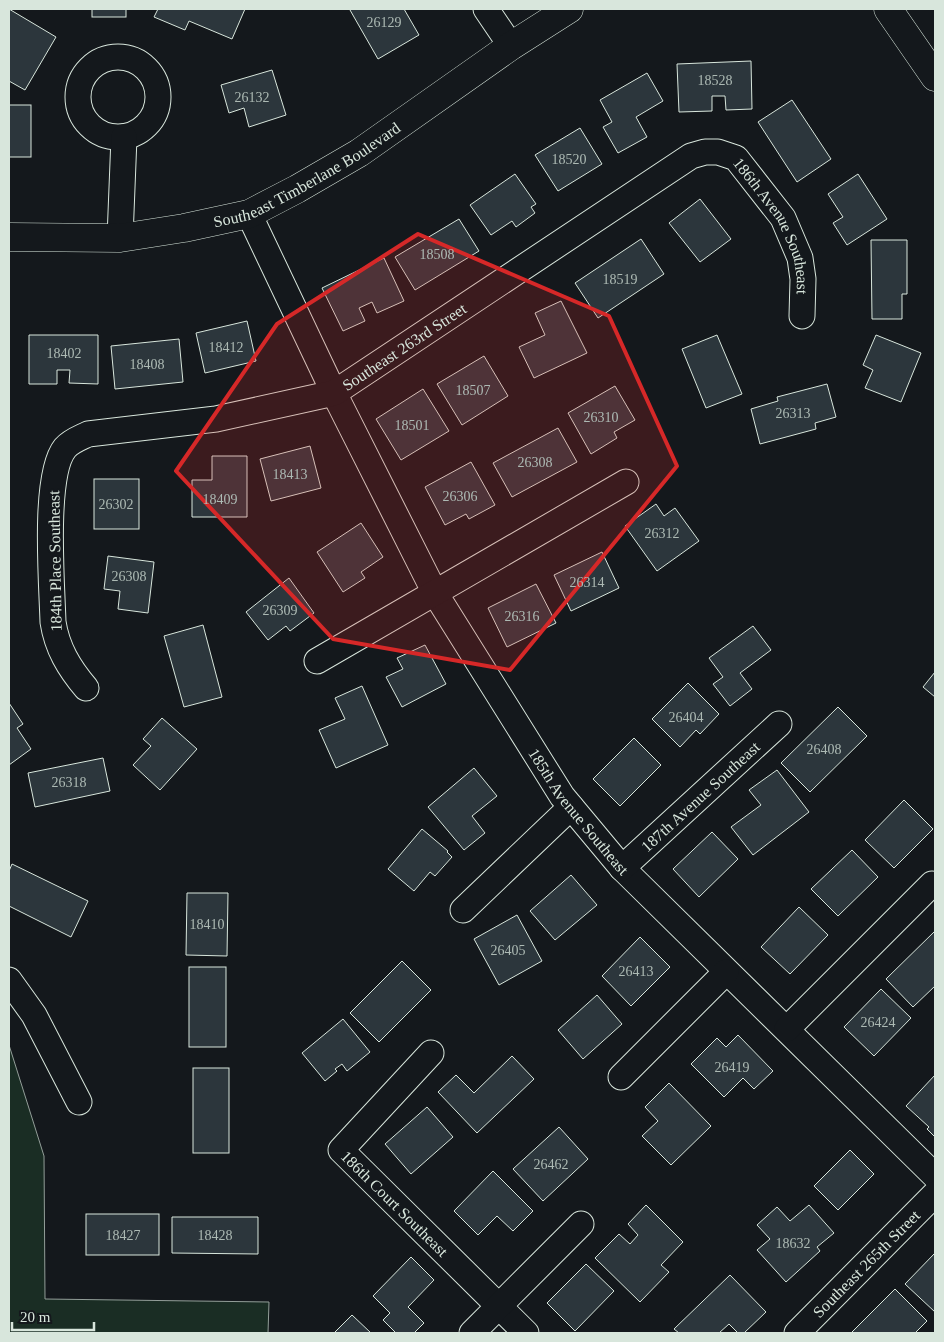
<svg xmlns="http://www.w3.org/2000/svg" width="944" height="1342" font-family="Georgia,serif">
<rect width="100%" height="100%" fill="#14181c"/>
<polygon fill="#1a2d24" stroke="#939e99" points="9,1045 44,1156 45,1299 269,1302 268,1333 9,1333"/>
<g fill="#2c363c" stroke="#d8e6dc">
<polygon points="9,9 56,37 25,90 9,81"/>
<rect x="92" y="9" width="34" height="8"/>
<polygon points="158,9 245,9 232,39 189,21 185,30 154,17"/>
<polygon points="352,9 404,9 419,35 378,59 350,10"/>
<polygon points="751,61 752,109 726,110 725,96 712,96 712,111 679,112 677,64"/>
<polygon points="272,70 286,115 249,127 244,108 229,113 221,85"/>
<polygon points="647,73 663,101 636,117 647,137 618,153 603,127 612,122 600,100"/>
<polygon points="792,100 831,159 797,182 758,122"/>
<rect x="9" y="105" width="22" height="52"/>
<polygon points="580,128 602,164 558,191 535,155"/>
<polygon points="515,174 536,204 531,207 535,213 516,227 512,221 491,235 470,205"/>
<polygon points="858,174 887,219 847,245 833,223 843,217 828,194"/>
<polygon points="700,199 731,239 700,262 669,223"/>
<polygon points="459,219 479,251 415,290 395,257"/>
<polygon points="641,239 664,274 598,318 575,283"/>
<polygon points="871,240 907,240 907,294 902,294 902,319 872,319"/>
<polygon points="384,258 404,301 377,313 372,302 359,308 365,321 343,331 322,288"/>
<polygon points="561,301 587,353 534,378 519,347 545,335 535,313"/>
<polygon points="247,321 256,361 205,373 196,333"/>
<polygon points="29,335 98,335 98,384 69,383 70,370 57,370 57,384 29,384"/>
<polygon points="717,335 742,394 706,408 682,349"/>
<polygon points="876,335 921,353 901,402 865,388 873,370 863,365"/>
<polygon points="179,339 183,382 115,389 111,346"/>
<polygon points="484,356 508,396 462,425 437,384"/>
<polygon points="827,384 836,417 815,423 816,429 760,444 751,409 778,401 777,397"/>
<polygon points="615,386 635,420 614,432 617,438 591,454 568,413"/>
<polygon points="423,389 449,431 401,460 376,419"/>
<polygon points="558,428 577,462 512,497 493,463"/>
<polygon points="310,446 321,488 271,501 260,459"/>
<polygon points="212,456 247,456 247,517 192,517 192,480 212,480"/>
<polygon points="471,462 495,505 469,519 466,514 445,525 425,487"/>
<rect x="94" y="479" width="45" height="50"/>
<polygon points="656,504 664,516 675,508 699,541 657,571 625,526"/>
<polygon points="361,523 383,557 361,572 365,578 343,592 317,552"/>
<polygon points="602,552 619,588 571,611 554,575"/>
<polygon points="108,556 154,562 148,613 118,609 120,591 104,589"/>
<polygon points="289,578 314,613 290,631 286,626 268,640 246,612"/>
<polygon points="536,584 556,623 507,647 488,608"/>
<polygon points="203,625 222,697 184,707 164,636"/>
<polygon points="753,626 771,650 740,673 752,689 730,706 713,684 723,677 709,658"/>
<polygon points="425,645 446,684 402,707 386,677 403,669 397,658"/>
<polygon points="935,672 935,697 923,687"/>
<polygon points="688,683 719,714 700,734 696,730 680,747 652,719"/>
<polygon points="362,686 388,745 336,768 319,730 345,719 335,698"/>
<polygon points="9,703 23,724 17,728 31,749 9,765"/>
<polygon points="838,707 867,736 810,792 781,763"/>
<polygon points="162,718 197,749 160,790 133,765 151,746 143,739"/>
<polygon points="634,738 661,765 620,806 593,779"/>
<polygon points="103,758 110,791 35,807 28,773"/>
<polygon points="474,768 497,796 472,816 485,833 464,850 428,807"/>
<polygon points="777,770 809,812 753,855 731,827 761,805 749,790"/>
<polygon points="904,800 933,829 894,868 865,840"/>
<polygon points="422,829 448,851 447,852 452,857 435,876 430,872 414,891 388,869"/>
<polygon points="712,832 738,859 699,897 673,869"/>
<polygon points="852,850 878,877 838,916 811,889"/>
<polygon points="12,864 88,901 71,937 9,906 9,871"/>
<polygon points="571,875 597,905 555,940 530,911"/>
<polygon points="187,893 228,893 227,956 186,955"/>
<polygon points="799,907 828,935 790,974 761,947"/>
<polygon points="517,915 542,961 499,985 474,939"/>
<polygon points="935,931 935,986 913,1007 886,979"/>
<polygon points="640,937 670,967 631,1006 602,976"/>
<polygon points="402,961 431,990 379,1042 350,1013"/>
<rect x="189" y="967" width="37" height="80"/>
<polygon points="881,989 911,1018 874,1056 844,1027"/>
<polygon points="597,995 622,1024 583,1059 558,1030"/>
<polygon points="343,1019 370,1052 347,1071 342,1064 335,1069 337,1071 325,1081 302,1053"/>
<polygon points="738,1035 773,1071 754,1089 743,1078 724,1097 691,1064 717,1038 726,1047"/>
<polygon points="512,1056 534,1079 477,1133 438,1092 456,1075 474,1093"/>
<rect x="193" y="1068" width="36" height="85"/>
<polygon points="935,1075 935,1137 927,1129 929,1127 906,1106"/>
<polygon points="669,1083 711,1126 671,1165 642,1136 658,1121 645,1107"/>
<polygon points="427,1107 453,1137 411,1174 385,1144"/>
<polygon points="559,1127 588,1159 543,1201 513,1169"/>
<polygon points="850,1150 874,1174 838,1210 814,1186"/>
<polygon points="493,1171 533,1211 513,1231 497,1216 478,1235 454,1211"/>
<polygon points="646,1205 683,1242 661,1265 669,1272 640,1302 595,1258 619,1234 630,1244 638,1235 628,1224"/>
<polygon points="809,1205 834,1233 817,1247 820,1251 786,1282 757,1250 770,1239 757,1225 777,1207 790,1221"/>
<rect x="86" y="1214" width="73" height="41"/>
<polygon points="172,1217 258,1217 258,1254 172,1253"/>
<polygon points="935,1253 935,1312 905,1284"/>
<polygon points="411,1257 434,1280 408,1307 424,1323 414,1333 396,1333 383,1320 390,1313 373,1296"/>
<polygon points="586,1264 614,1291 575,1331 547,1303"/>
<polygon points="730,1275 766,1312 744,1333 738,1333 729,1324 719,1333 679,1333 674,1329"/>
<polygon points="895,1289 927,1321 915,1333 851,1333"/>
<polygon points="352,1315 371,1333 334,1333"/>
</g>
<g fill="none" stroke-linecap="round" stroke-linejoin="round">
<g stroke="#d8e6dc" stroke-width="27">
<g id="minor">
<polyline points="486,9 511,46"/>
<circle cx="118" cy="97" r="40"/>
<path id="s1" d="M 249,214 L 334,393 L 435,593 L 562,796 L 622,868 L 935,1176"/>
<polyline points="120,238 124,137"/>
<polyline points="317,661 626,482"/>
<path id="s2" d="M 86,688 C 69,668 57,648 53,622 C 52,585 43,475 65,448 C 71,441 80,438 88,434 L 216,419 L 334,393 L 691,156 L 705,152 L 718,152 L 736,158 L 783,218 L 800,258 L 803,279 L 802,316"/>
<path id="s3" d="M 622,868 L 779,724"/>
<polyline points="463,910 571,807"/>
<polyline points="9,980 34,1015 79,1102"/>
<polyline points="787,1029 932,884"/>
<path id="s4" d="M 431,1053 L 341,1150 L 526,1333"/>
<polyline points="621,1077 726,972"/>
<polyline points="472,1333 581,1224"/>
<path id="s5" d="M 797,1333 L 935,1194"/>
</g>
</g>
<g stroke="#d8e6dc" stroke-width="29">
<g id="tertiary">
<polyline points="888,9 935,77"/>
<path id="s6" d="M 9,237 L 120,238 L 184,228 L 249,214 L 297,189 L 359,153 L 511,46 L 569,9"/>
</g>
</g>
<use href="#minor" stroke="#14181c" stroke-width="25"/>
<use href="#tertiary" stroke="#14181c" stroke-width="28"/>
</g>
<path fill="#d62828" fill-opacity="0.2" stroke="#d62828" stroke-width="4" stroke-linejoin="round" d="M 418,234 L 609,316 L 677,466 L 510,670 L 333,639 L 176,471 L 277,324 Z"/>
<g text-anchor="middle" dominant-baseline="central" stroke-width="4" stroke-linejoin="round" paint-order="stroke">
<g font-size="14" fill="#adbab4">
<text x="384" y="22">26129</text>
<text x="715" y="80">18528</text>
<text x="252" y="97">26132</text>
<text x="569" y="159">18520</text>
<text x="437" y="254">18508</text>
<text x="620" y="279">18519</text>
<text x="226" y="347">18412</text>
<text x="64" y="353">18402</text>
<text x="147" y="364">18408</text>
<text x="473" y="390">18507</text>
<text x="793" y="413">26313</text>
<text x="601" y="417">26310</text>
<text x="412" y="425">18501</text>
<text x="535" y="462">26308</text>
<text x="290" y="474">18413</text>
<text x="460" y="496">26306</text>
<text x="220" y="499">18409</text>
<text x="116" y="504">26302</text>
<text x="662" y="533">26312</text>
<text x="129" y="576">26308</text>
<text x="587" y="582">26314</text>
<text x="280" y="610">26309</text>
<text x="522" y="616">26316</text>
<text x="686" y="717">26404</text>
<text x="824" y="749">26408</text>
<text x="69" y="782">26318</text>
<text x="207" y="924">18410</text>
<text x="508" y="950">26405</text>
<text x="636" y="971">26413</text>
<text x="878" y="1022">26424</text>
<text x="732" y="1067">26419</text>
<text x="551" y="1164">26462</text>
<text x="123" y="1235">18427</text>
<text x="215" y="1235">18428</text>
<text x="793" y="1243">18632</text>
</g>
<g font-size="16" fill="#d8e6dc" stroke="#14181c">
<text stroke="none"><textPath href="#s6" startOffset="311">Southeast Timberlane Boulevard</textPath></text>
<text stroke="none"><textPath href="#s2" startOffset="1082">186th Avenue Southeast</textPath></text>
<text stroke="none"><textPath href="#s2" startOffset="612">Southeast 263rd Street</textPath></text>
<text transform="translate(55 561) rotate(-91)">184th Place Southeast</text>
<text stroke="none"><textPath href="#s3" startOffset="106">187th Avenue Southeast</textPath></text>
<text stroke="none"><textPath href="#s1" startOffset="684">185th Avenue Southeast</textPath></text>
<text stroke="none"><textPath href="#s4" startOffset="208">186th Court Southeast</textPath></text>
<text stroke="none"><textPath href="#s5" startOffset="98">Southeast 265th Street</textPath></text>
</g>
</g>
<rect width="944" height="1342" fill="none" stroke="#d8e6dc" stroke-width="20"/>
<path d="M12 1322v8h82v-8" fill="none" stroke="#d8e6dc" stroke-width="2.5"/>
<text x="20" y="1322" font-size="15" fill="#d8e6dc" stroke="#14181c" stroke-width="4" paint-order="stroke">20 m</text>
</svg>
